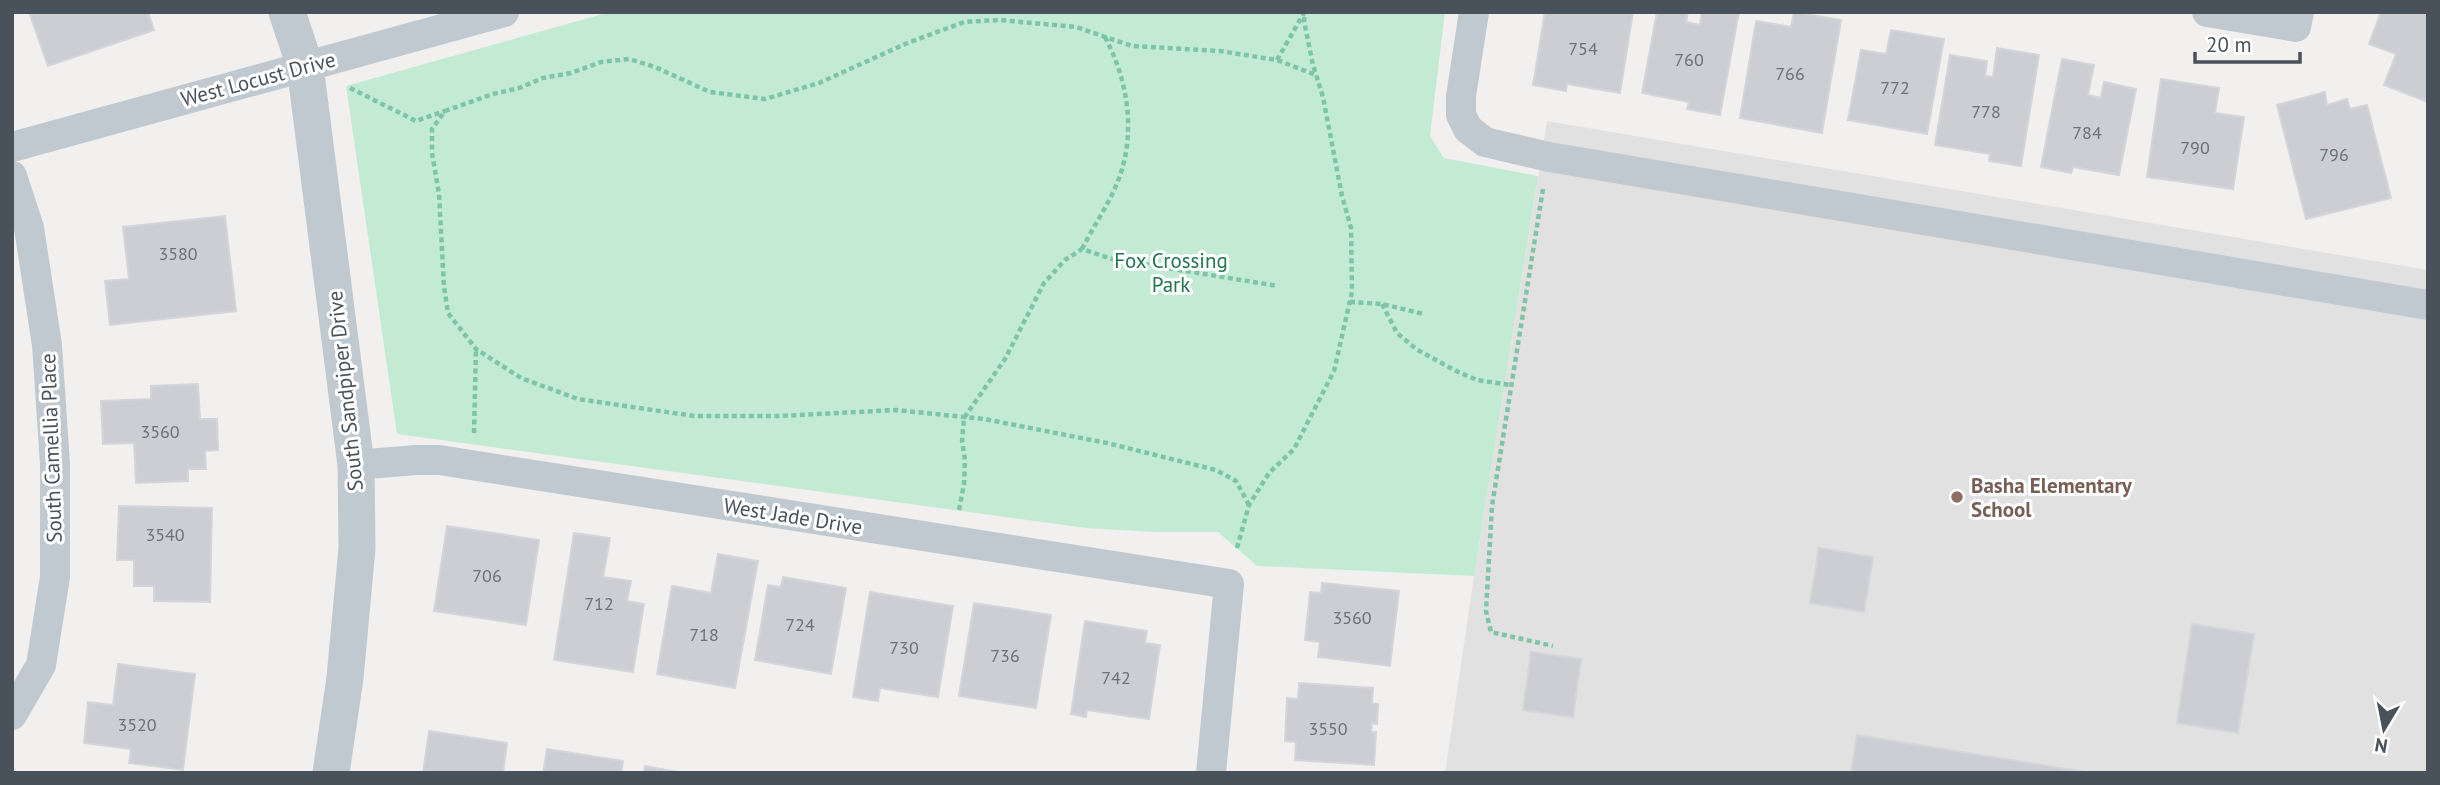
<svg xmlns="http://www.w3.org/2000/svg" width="2440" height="785" font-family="'PT Sans',sans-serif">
<rect width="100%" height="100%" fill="#f2f0ef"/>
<polygon fill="#e2e1e1" points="1547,121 2428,270 2428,773 1445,773 1474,576"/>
<polygon fill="#c3ebd4" points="610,12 1445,12 1430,136 1444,158 1538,176 1474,576 1257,566 1218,532 1154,532 1086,528 397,434 346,86"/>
<g fill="#cdced3" stroke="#d4d5da" stroke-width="2">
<polygon points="29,12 148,12 154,30 48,66"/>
<polygon points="1545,12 1633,12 1620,93 1567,84 1566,91 1533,85"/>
<polygon points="1657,12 1688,12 1686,22 1700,25 1702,12 1739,12 1720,115 1687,109 1689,102 1642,93"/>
<polygon points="1794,12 1841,20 1822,133 1740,118 1756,21 1791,27"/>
<polygon points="2381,12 2428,12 2428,102 2384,85 2396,54 2369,44"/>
<polygon points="1891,30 1944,39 1927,134 1848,120 1861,50 1886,54"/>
<polygon points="1997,48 2039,55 2021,166 1989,161 1990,154 1935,145 1950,55 1987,61 1985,76 1993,77"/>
<polygon points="2062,59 2094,65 2088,95 2101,98 2104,82 2136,89 2119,175 2073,167 2071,173 2041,167"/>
<polygon points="2161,79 2219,88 2215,113 2244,117 2233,189 2147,177"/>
<polygon points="2325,92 2327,105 2347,99 2350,109 2367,105 2391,198 2306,219 2277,105"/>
<polygon points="225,216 236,311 110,325 105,281 129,279 123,227"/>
<polygon points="198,384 200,419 217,419 218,450 205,451 206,469 188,469 188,481 136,483 134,443 103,444 101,401 151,399 151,386"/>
<polygon points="119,506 212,508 210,602 154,601 154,586 134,586 134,560 117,560"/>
<polygon points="447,526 539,540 526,625 434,611"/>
<polygon points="574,533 610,538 603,577 631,581 627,601 644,604 633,672 554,660"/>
<polygon points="1819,548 1873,557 1864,612 1810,603"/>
<polygon points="718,554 758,561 735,688 657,674 672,586 711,593"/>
<polygon points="783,577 846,588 831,674 755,660 768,585 781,587"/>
<polygon points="1322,583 1399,591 1390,666 1318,657 1320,642 1305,640 1310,592 1321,593"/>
<polygon points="870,592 953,606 938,697 880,688 878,701 853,697"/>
<polygon points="974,603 1051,615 1036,708 959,696"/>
<polygon points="1085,621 1147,631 1145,643 1160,645 1149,719 1087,710 1086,717 1071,714"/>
<polygon points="2192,624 2254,634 2238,733 2177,723"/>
<polygon points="1531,652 1581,659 1573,717 1523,710"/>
<polygon points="118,664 195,674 183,770 129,763 131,749 84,743 88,702 113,705"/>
<polygon points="1299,683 1373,688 1372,703 1378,704 1377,724 1372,723 1371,732 1376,732 1374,765 1295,760 1296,742 1285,741 1287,698 1298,699"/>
<polygon points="429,731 507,743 503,773 423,773"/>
<polygon points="1857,735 2085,772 2084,773 1851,773"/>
<polygon points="547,749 623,761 621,773 543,773"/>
<polygon points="645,766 683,773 644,773"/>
</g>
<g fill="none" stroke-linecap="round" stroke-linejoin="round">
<g stroke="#7ec5a6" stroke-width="4.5" stroke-dasharray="5 3.5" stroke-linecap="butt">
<polyline points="1277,60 1304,13"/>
<polyline points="350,88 416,121 445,111"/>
<polyline points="1543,189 1492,506 1486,611 1491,632 1553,646"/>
<path d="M 1082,249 C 1096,221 1117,193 1124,162 C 1134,119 1125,75 1105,37"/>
<polyline points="1350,302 1382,304 1424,314"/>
<polyline points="1382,304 1397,333 1416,349 1456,371 1477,380 1510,385"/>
<polyline points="474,433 476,349"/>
<polyline points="1249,505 1236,481 1216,470 1107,443 984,419 896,410 780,416 694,416 578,399 521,378 476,349 448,313 444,287 439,194 432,153 432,129 445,111 493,94 519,88 543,78 571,73 601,62 629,59 655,67 710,92 765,99 819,83 905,44 964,22 1000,20 1076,27 1132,46 1220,51 1277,60 1316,75"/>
<polyline points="959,510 964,484 965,460 962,441 964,418 1005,359 1044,283 1065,260 1082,249 1112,259 1278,286"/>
<polyline points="1237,548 1249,505 1269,473 1294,449 1334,371 1352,292 1351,228 1342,196 1323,97 1313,65 1304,21 1305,12"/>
</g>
<g stroke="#c1c9d0" stroke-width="30">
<polyline points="1474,12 1461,96 1461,115 1468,129 1485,142 1549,157 2428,305"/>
<polyline points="2207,12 2296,27 2299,12"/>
<polyline points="12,147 504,12"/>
<polyline points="12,176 29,228 47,345 55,464 55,577 41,665 12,715"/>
<polyline points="356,465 416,460 439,460 1229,584 1211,773"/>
</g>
<polyline stroke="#c1c9d0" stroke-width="37" points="287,12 305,66 356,465 357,548 345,678 331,773"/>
</g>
<circle fill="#8d6e63" stroke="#fff" stroke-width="2.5" cx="1957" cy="497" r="7"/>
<g text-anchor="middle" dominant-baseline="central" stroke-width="6" stroke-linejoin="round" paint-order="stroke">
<g font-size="18" fill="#6a7179">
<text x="1583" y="48">754</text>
<text x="1689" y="59">760</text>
<text x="1790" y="73">766</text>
<text x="1895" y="87">772</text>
<text x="1986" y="111">778</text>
<text x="2087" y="132">784</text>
<text x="2195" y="147">790</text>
<text x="2334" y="154">796</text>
<text x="178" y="253">3580</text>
<text x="160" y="431">3560</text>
<text x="165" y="534">3540</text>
<text x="487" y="575">706</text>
<text x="599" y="603">712</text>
<text x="1352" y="617">3560</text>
<text x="800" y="624">724</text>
<text x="704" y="634">718</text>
<text x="904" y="647">730</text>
<text x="1005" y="655">736</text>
<text x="1116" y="677">742</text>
<text x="137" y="724">3520</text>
<text x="1328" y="728">3550</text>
</g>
<g font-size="21" fill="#49525b" stroke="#fff">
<text transform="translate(258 79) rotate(-15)">West Locust Drive</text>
<text transform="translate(345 391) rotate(-96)">South Sandpiper Drive</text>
<text transform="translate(51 448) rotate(-92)">South Camellia Place</text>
<text transform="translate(793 516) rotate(9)">West Jade Drive</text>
</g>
<g font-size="21" fill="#217550" stroke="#fff">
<text x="1171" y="260">Fox Crossing<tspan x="1171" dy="24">Park</tspan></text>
</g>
<g font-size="21" font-weight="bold" fill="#785e54" stroke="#fff" text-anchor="start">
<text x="1971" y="485">Basha Elementary<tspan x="1971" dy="24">School</tspan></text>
</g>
</g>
<rect width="2440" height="785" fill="none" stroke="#49525b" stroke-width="28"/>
<g transform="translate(2384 729) rotate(190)" stroke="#ffffff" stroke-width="5" paint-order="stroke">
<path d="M0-5L12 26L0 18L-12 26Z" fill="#49525b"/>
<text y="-10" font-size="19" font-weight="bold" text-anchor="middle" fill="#49525b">N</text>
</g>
<path d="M2195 52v10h105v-10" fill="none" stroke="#49525b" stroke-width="3.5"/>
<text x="2206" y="52" font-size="21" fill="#49525b" stroke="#ffffff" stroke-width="5" paint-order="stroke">20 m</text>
</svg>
